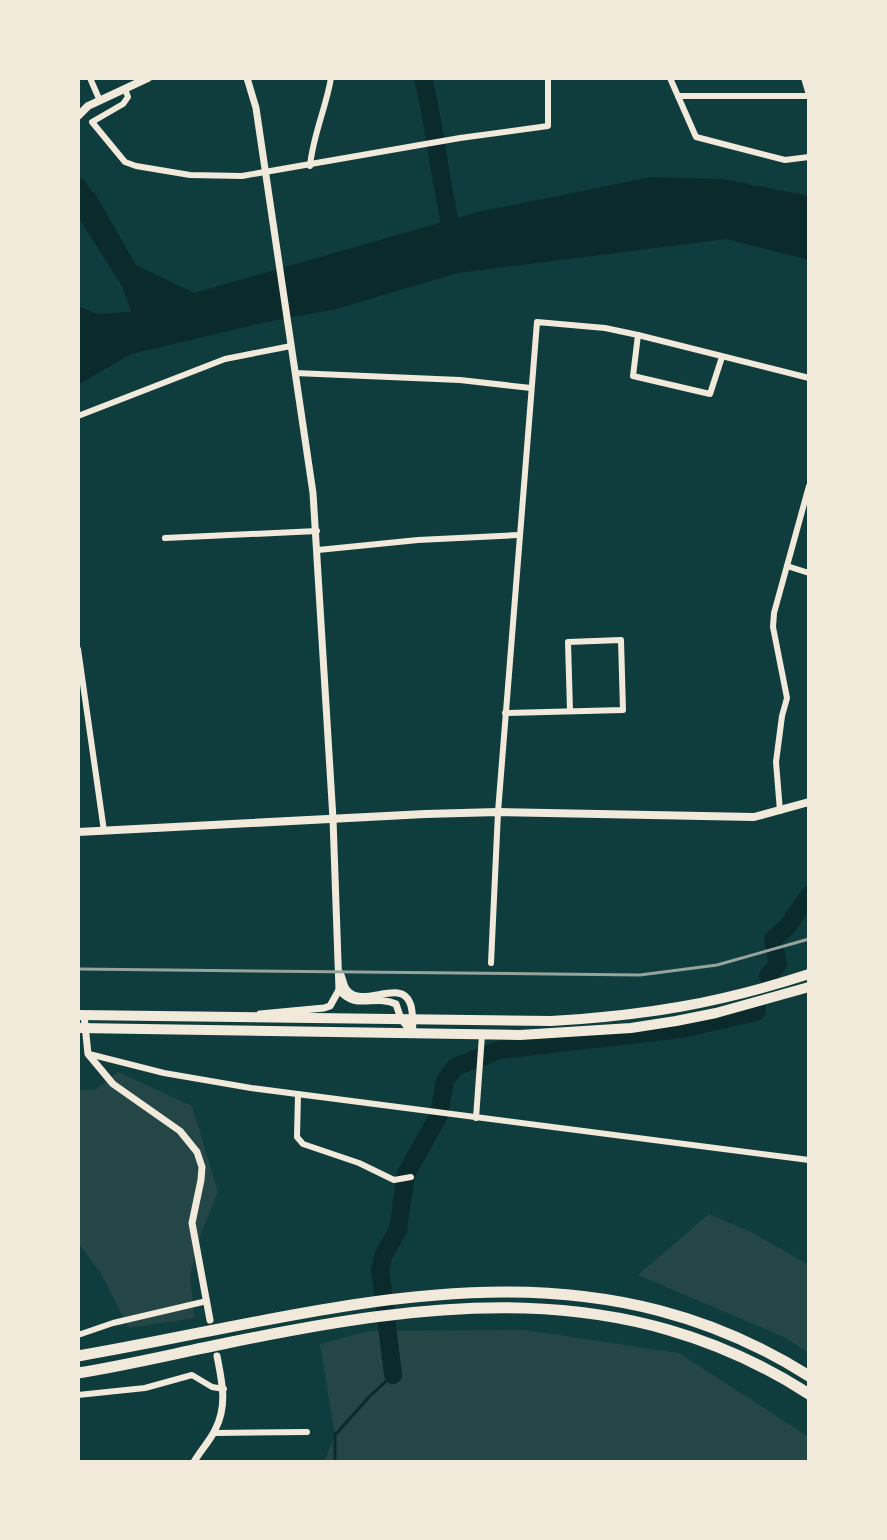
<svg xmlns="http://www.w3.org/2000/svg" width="887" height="1540" font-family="Montserrat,sans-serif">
<rect width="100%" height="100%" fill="#0f3d3e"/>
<g fill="#244646">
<polygon points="118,1072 192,1106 218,1192 202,1231 190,1274 194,1318 129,1328 100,1272 78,1243 78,1090 95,1090"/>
<polygon points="709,1214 753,1233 809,1265 809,1353 784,1337 638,1275"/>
<polygon points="525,1330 679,1353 809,1437 809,1462 324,1462 335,1435 320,1344 369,1331"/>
</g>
<polygon fill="#0a2a2b" points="651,177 722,179 809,196 809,260 726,239 458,273 336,309 262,323 131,354 78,385 78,306 98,314 131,312 122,286 78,217 78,201 94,192 136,265 194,293 478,212"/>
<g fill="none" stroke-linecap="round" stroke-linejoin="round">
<polyline stroke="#0a2a2b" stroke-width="3" points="335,1462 335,1435 370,1396 393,1375"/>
<g stroke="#0a2a2b" stroke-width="18">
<path d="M 423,78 C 436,130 440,184 453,236"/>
<polyline points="78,187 99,218"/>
<polyline points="768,976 778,964 773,939 787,927 809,895"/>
<polyline points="393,1375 380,1269 383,1256 398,1230 406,1174 439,1115 445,1081 455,1067 499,1050 682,1029 756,1012 757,1009"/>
</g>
<g stroke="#f1e9da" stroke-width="6">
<polyline points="90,78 100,101"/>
<polyline points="670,78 696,137 785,160 809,157"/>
<polyline points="804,78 809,95"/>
<polyline points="125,89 128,97 123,104 92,122 125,162 136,166 190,175 242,176 460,138 548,126 548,78"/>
<polyline points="678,96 809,96"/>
<path d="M 310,166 C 313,135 326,108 331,78"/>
<polyline points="638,335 633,376 710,394 722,357"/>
<polyline points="295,373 460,380 531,388"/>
<polyline points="78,416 225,359 291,346"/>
<polyline points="165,538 317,531"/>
<polyline points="318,550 418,540 518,535"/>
<polyline points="787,566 809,573"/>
<polyline points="78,649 104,831"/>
<polyline points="505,713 623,710 621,640 568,642 570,711"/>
<polyline points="780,811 776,762 782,716 787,698 773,627 774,613 809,486"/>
<polyline points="491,963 498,812 537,322 605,328 638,335 809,378"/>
<polyline points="89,1054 164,1073 251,1088 809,1160"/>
<polyline points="298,1094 297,1137 303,1144 359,1163 394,1180 411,1177"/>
<polyline points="476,1118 482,1035"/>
<polyline points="78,1335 113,1323 207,1301"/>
<polyline points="78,1395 145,1388 192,1375 212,1387 224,1389"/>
<polyline points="214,1433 307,1432"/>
</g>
<g stroke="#f1e9da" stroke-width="7">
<path d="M 247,78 L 256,108 L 313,493 L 333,819 L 339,990 C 355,1011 375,994 396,1004 L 401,1019 L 413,1034"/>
<path d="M 340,973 C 343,978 343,985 347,990 C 362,1009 401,978 410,1003 C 414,1012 412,1025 413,1034"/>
<polyline points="260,1014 324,1008 330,1006 339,990"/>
<polyline points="84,1015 88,1054 113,1084 180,1131 197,1152 202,1167 201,1180 192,1223 210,1320"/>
<path d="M 194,1462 C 200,1451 210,1441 215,1430 C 228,1405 222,1382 217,1356"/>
</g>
<g stroke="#f1e9da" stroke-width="8">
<polyline points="78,116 88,106 148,78"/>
<polyline points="78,832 425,814 498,812 754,817 809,802"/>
</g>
<g stroke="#f1e9da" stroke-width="10">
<path d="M 78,1015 L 551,1021 C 644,1016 720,1003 809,974"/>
<polyline points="78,1028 520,1035 631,1028 676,1021 716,1013 809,987"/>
</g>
<g stroke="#f1e9da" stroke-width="11">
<path d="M 78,1356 C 329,1313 573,1227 809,1376"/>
<path d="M 78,1373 C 128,1365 177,1353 227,1343 C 431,1301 624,1275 809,1394"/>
</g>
<polyline stroke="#97a49c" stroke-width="3" points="78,969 640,975 717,965 809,939"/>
</g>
<rect width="887" height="1540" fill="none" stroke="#f1e9da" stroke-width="160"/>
</svg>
